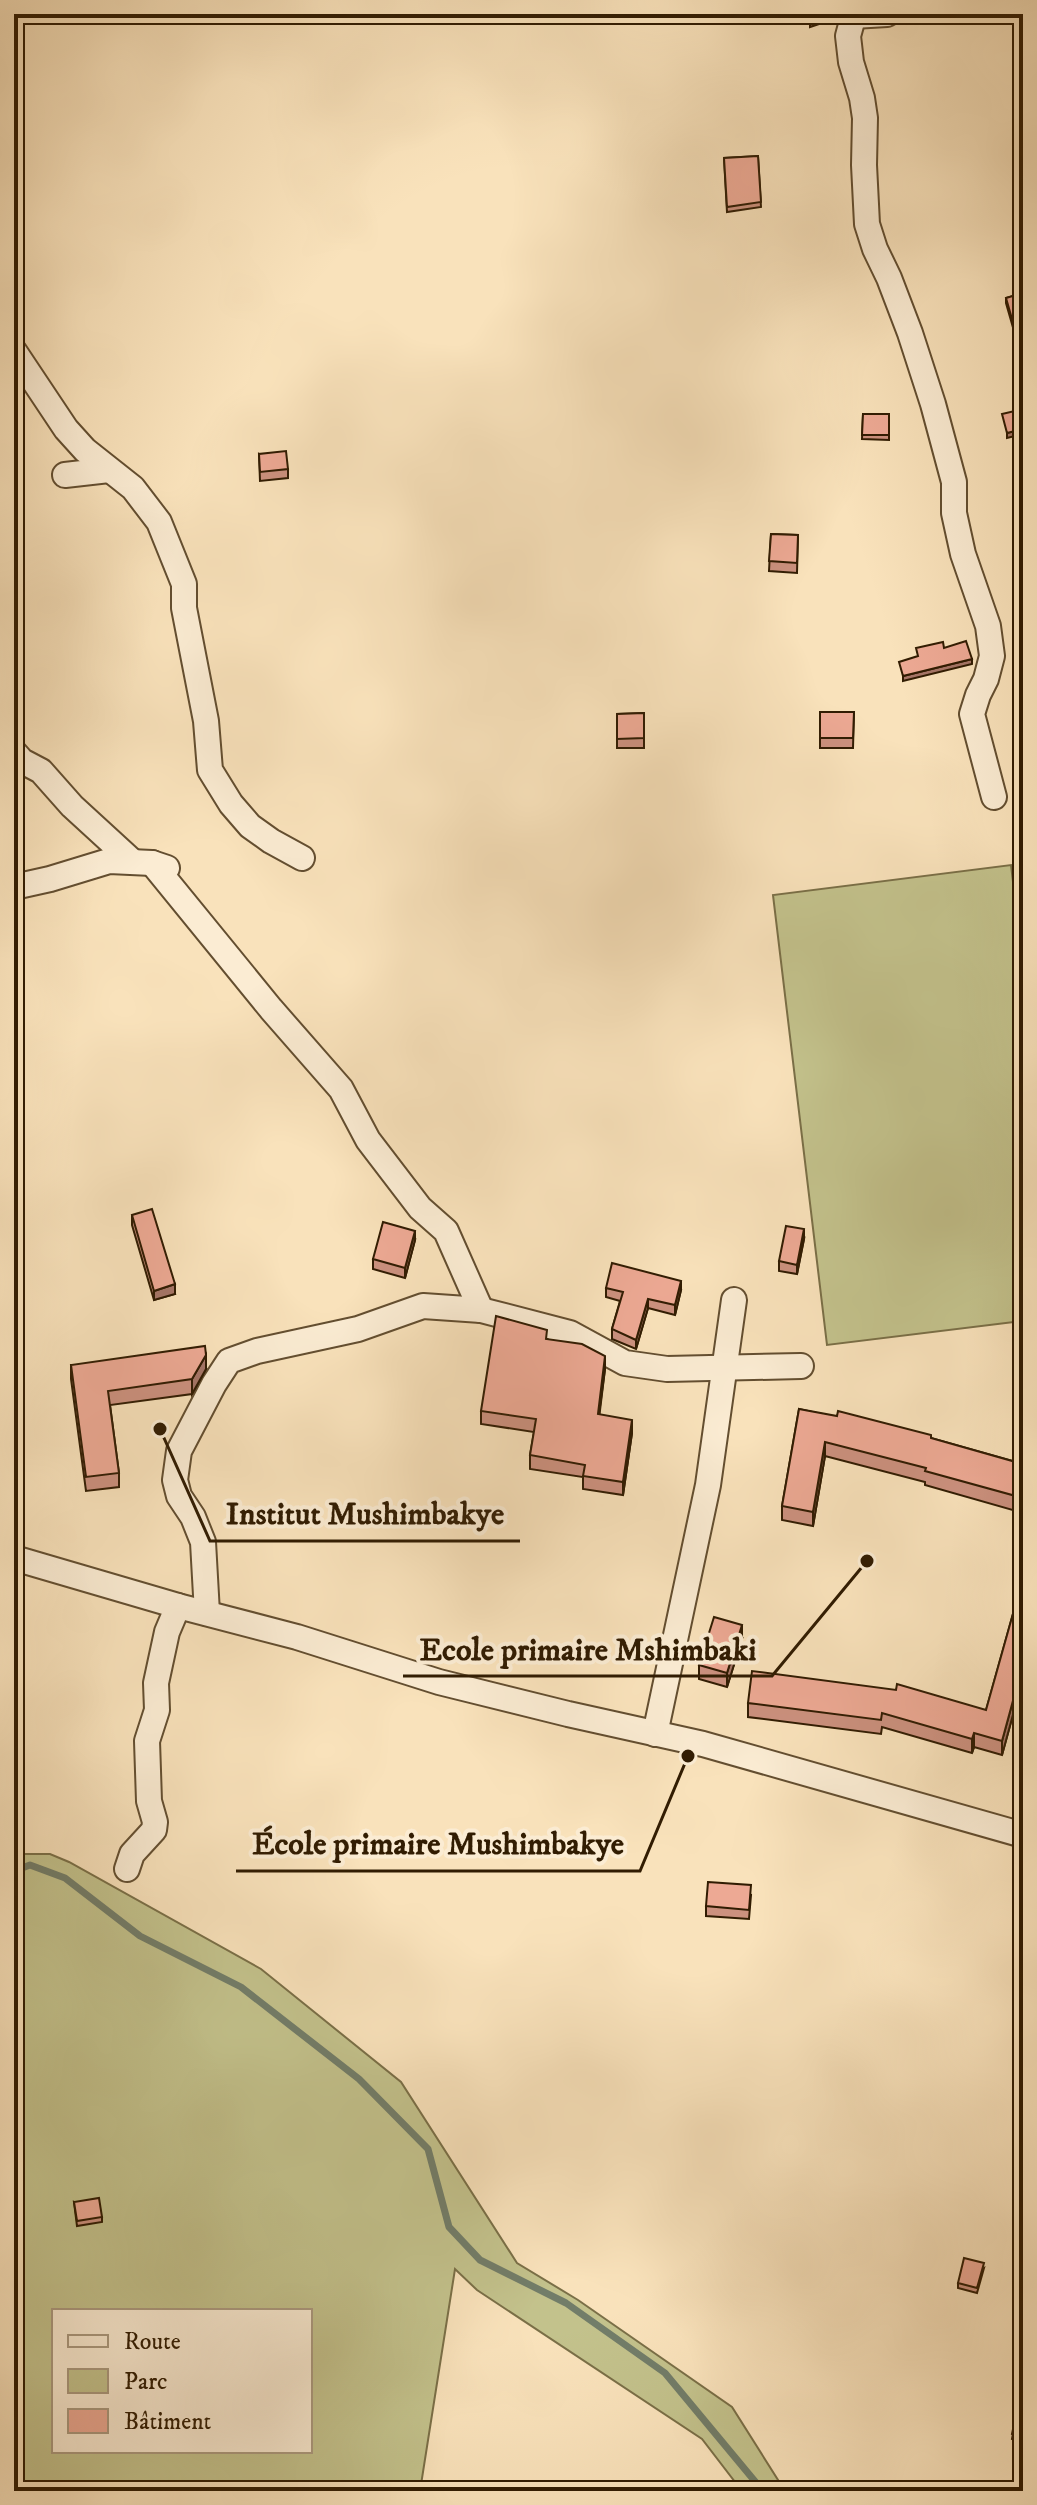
<svg xmlns="http://www.w3.org/2000/svg" width="1037" height="2505" font-family="'IM FELL DW Pica',serif">
<rect width="100%" height="100%" fill="#f9e2bb"/>
<filter id="stains"><feTurbulence type="fractalNoise" baseFrequency=".0025" numOctaves="4"/><feColorMatrix values="0 0 0 0 .2 0 0 0 0 .09 0 0 0 0 .02 0 0 0 .5 -.17"/></filter>
<radialGradient id="worn" r=".72"><stop offset=".6" stop-color="#630" stop-opacity="0"/><stop offset="1" stop-color="#630" stop-opacity=".3"/></radialGradient>
<g fill="#c3c28c" stroke="#7a6f47" stroke-width="2" fill-rule="evenodd">
<polygon points="1011,865 1023,967 1023,1321 827,1345 773,895"/>
<path d="M 14,1854 L 50,1854 L 69,1862 L 261,1969 L 401,2082 L 517,2263 L 578,2300 L 732,2407 L 785,2491 L 742,2491 L 702,2439 L 477,2290 L 455,2269 L 420,2491 L 14,2491 ZM 54,2311 L 310,2311 L 310,2451 L 54,2451 Z"/>
</g>
<g fill="none" stroke-linecap="round" stroke-linejoin="round">
<polyline stroke="#727d69" stroke-width="7" points="14,1871 30,1865 65,1878 140,1936 241,1987 359,2079 428,2149 449,2227 480,2260 566,2303 665,2373 763,2491"/>
<g stroke="#634e30" stroke-width="28">
<g id="street">
<polyline points="854,14 848,36 851,62 862,98 865,118 864,165 867,224 875,249 889,278 910,333 933,404 954,482 954,513 963,554 988,626 992,656 986,679 978,695 972,714 994,797"/>
<polyline points="853,16 887,14"/>
<polyline points="14,351 66,429 85,450 133,488 159,522 184,584 184,608 206,721 210,770 231,804 250,826 271,841 302,858"/>
<polyline points="65,475 109,470"/>
<polyline points="14,752 22,761 41,771 72,806 132,861"/>
<polyline points="152,863 271,1009 341,1089 368,1140 420,1208 446,1231 481,1310"/>
<polyline points="14,887 50,879 109,861 152,863 167,868"/>
<polyline points="14,1558 178,1606 297,1637 439,1682 568,1714 703,1744 1023,1835"/>
<polyline points="207,1613 203,1542 193,1517 179,1496 175,1480 179,1451 214,1384 229,1361 257,1351 358,1329 423,1306 481,1310 570,1333 625,1363 667,1369 801,1366"/>
<polyline points="655,1734 708,1485 734,1300"/>
<polyline points="127,1869 132,1854 154,1830 155,1822 149,1801 147,1741 157,1710 156,1683 167,1632 178,1606"/>
</g>
</g>
<use href="#street" stroke="#fbecd3" stroke-width="24"/>
</g>
<g fill="#cc917f" stroke="#311c02" stroke-width="2">
<polygon points="758,156 761,207 727,212 724,158"/>
<polygon points="1023,293 1023,328 1014,331 1006,303 1006,298"/>
<polygon points="863,414 889,414 889,440 862,439"/>
<polygon points="259,454 288,469 288,478 260,481"/>
<polygon points="771,534 798,535 797,573 769,571"/>
<polygon points="820,712 854,712 853,748 820,748"/>
<polygon points="644,713 644,748 617,748 617,714"/>
<polygon points="132,1215 175,1294 154,1300 132,1225"/>
<polygon points="804,1239 797,1274 779,1271 779,1261"/>
<polygon points="415,1240 405,1278 373,1269 373,1259"/>
<polygon points="606,1288 681,1290 675,1315 648,1308 636,1349 612,1339 612,1329 620,1301 606,1297"/>
<polygon points="547,1339 605,1369 599,1414 632,1433 623,1495 583,1489 583,1477 530,1469 530,1455 534,1432 481,1424 481,1411"/>
<polygon points="71,1365 206,1369 192,1394 110,1405 119,1473 119,1487 86,1491 71,1379"/>
<polygon points="799,1409 931,1438 1023,1464 1023,1513 925,1485 925,1482 825,1456 813,1526 782,1520 782,1506"/>
<polygon points="1023,1578 1023,1714 1014,1711 1002,1755 974,1747 972,1753 882,1727 881,1734 748,1717 748,1703 986,1710"/>
<polygon points="742,1639 727,1687 699,1679 699,1665"/>
<polygon points="751,1895 749,1919 706,1916 706,1906"/>
<polygon points="74,2202 102,2217 102,2222 77,2226"/>
<polygon points="984,2268 977,2293 958,2288 958,2283"/>
<polygon points="1023,2381 1023,2441 1012,2439"/>
</g>
<g fill="#a67668" stroke="#311c02" stroke-width="2">
<polygon points="831,15 831,20 810,27 810,22"/>
<polygon points="1023,323 1023,328 1014,331 1014,326"/>
<polygon points="1023,429 1023,434 1007,438 1007,433"/>
<polygon points="972,659 972,664 903,681 903,676"/>
<polygon points="804,1229 804,1239 797,1274 797,1265"/>
<polygon points="415,1231 415,1240 405,1278 405,1268"/>
<polygon points="681,1281 681,1290 675,1315 675,1305"/>
<polygon points="175,1284 175,1294 154,1300 154,1291"/>
<polygon points="648,1299 648,1308 636,1349 636,1340"/>
<polygon points="206,1355 206,1369 192,1394 192,1379"/>
<polygon points="605,1356 605,1369 598,1427 598,1414"/>
<polygon points="632,1420 632,1433 623,1495 623,1482"/>
<polygon points="825,1442 825,1456 813,1526 813,1512"/>
<polygon points="742,1625 742,1639 727,1687 727,1673"/>
<polygon points="1014,1697 1014,1711 1002,1755 1002,1741"/>
<polygon points="974,1733 974,1747 972,1753 972,1739"/>
</g>
<g fill="#eda994" stroke="#311c02" stroke-width="2">
<polygon points="807,14 831,14 831,15 810,22"/>
<polygon points="758,156 761,202 727,207 724,158"/>
<polygon points="1023,293 1023,323 1014,326 1006,298"/>
<polygon points="1023,409 1023,429 1007,433 1002,414"/>
<polygon points="863,414 889,414 889,435 862,435"/>
<polygon points="286,451 288,469 260,472 259,454"/>
<polygon points="771,534 798,535 797,563 769,561"/>
<polygon points="966,641 972,659 903,676 899,662 918,656 916,648 943,642 944,648"/>
<polygon points="820,712 854,712 853,738 820,738"/>
<polygon points="644,713 644,738 617,739 617,714"/>
<polygon points="152,1209 175,1284 154,1291 132,1215"/>
<polygon points="383,1222 415,1231 405,1268 373,1259"/>
<polygon points="786,1226 804,1229 797,1265 779,1261"/>
<polygon points="612,1263 681,1281 675,1305 648,1299 636,1340 612,1329 623,1292 606,1288"/>
<polygon points="496,1316 547,1330 546,1339 582,1344 605,1356 598,1414 632,1420 623,1482 583,1476 585,1465 530,1455 536,1419 481,1411"/>
<polygon points="205,1346 206,1355 192,1379 108,1391 119,1473 86,1477 71,1365"/>
<polygon points="799,1409 837,1416 838,1411 931,1435 931,1438 1023,1464 1023,1498 925,1471 926,1468 825,1442 813,1512 782,1506"/>
<polygon points="1023,1578 1023,1699 1014,1697 1002,1741 974,1733 972,1739 882,1713 881,1720 748,1703 752,1671 896,1690 897,1684 986,1710"/>
<polygon points="714,1617 742,1625 727,1673 699,1665"/>
<polygon points="708,1882 751,1885 749,1910 706,1906"/>
<polygon points="99,2198 102,2217 77,2221 74,2202"/>
<polygon points="964,2258 984,2263 977,2288 958,2283"/>
<polygon points="1023,2381 1023,2436 1012,2434"/>
<polygon points="983,2483 1000,2485 1000,2489 1006,2491 982,2491"/>
</g>
<path fill="none" stroke="#311c02" stroke-width="3" d="M160 1429L210 1541H520M867 1561L772 1676H403M688 1756L640 1871H236"/>
<g fill="#311c02" stroke="#fbecd3" stroke-width="3">
<circle cx="160" cy="1429" r="8"/>
<circle cx="867" cy="1561" r="8"/>
<circle cx="688" cy="1756" r="8"/>
</g>
<g font-size="32" text-anchor="middle" font-weight="bold" fill="#311c02" stroke="#fbecd3" stroke-width="8" stroke-linejoin="round" paint-order="stroke">
<text x="365" y="1524">Institut Mushimbakye</text>
<text x="588" y="1660">Ecole primaire Mshimbaki</text>
<text x="438" y="1854">École primaire Mushimbakye</text>
</g>
<rect width="1037" height="2505" fill="none" stroke="#f9e2bb" stroke-width="48"/>
<rect x="16" y="16" width="1005" height="2473" fill="none" stroke="#311c02" stroke-width="4"/>
<rect x="24" y="24" width="989" height="2457" fill="none" stroke="#311c02" stroke-width="2"/>
<rect x="52" y="2309" width="260" height="144" fill="#fbecd3" stroke="#aa997f" stroke-width="2"/>
<rect x="68" y="2335" width="40" height="12" fill="#fbecd3" stroke="#aa997f" stroke-width="2"/>
<text x="124" y="2349" font-size="24" fill="#311c02">Route</text>
<rect x="68" y="2369" width="40" height="24" fill="#c3c28c" stroke="#aa997f" stroke-width="2"/>
<text x="124" y="2389" font-size="24" fill="#311c02">Parc</text>
<rect x="68" y="2409" width="40" height="24" fill="#eda994" stroke="#aa997f" stroke-width="2"/>
<text x="124" y="2429" font-size="24" fill="#311c02">Bâtiment</text>
<rect width="100%" height="100%" filter="url(#stains)"/>
<rect width="100%" height="100%" fill="url(#worn)"/>
</svg>
